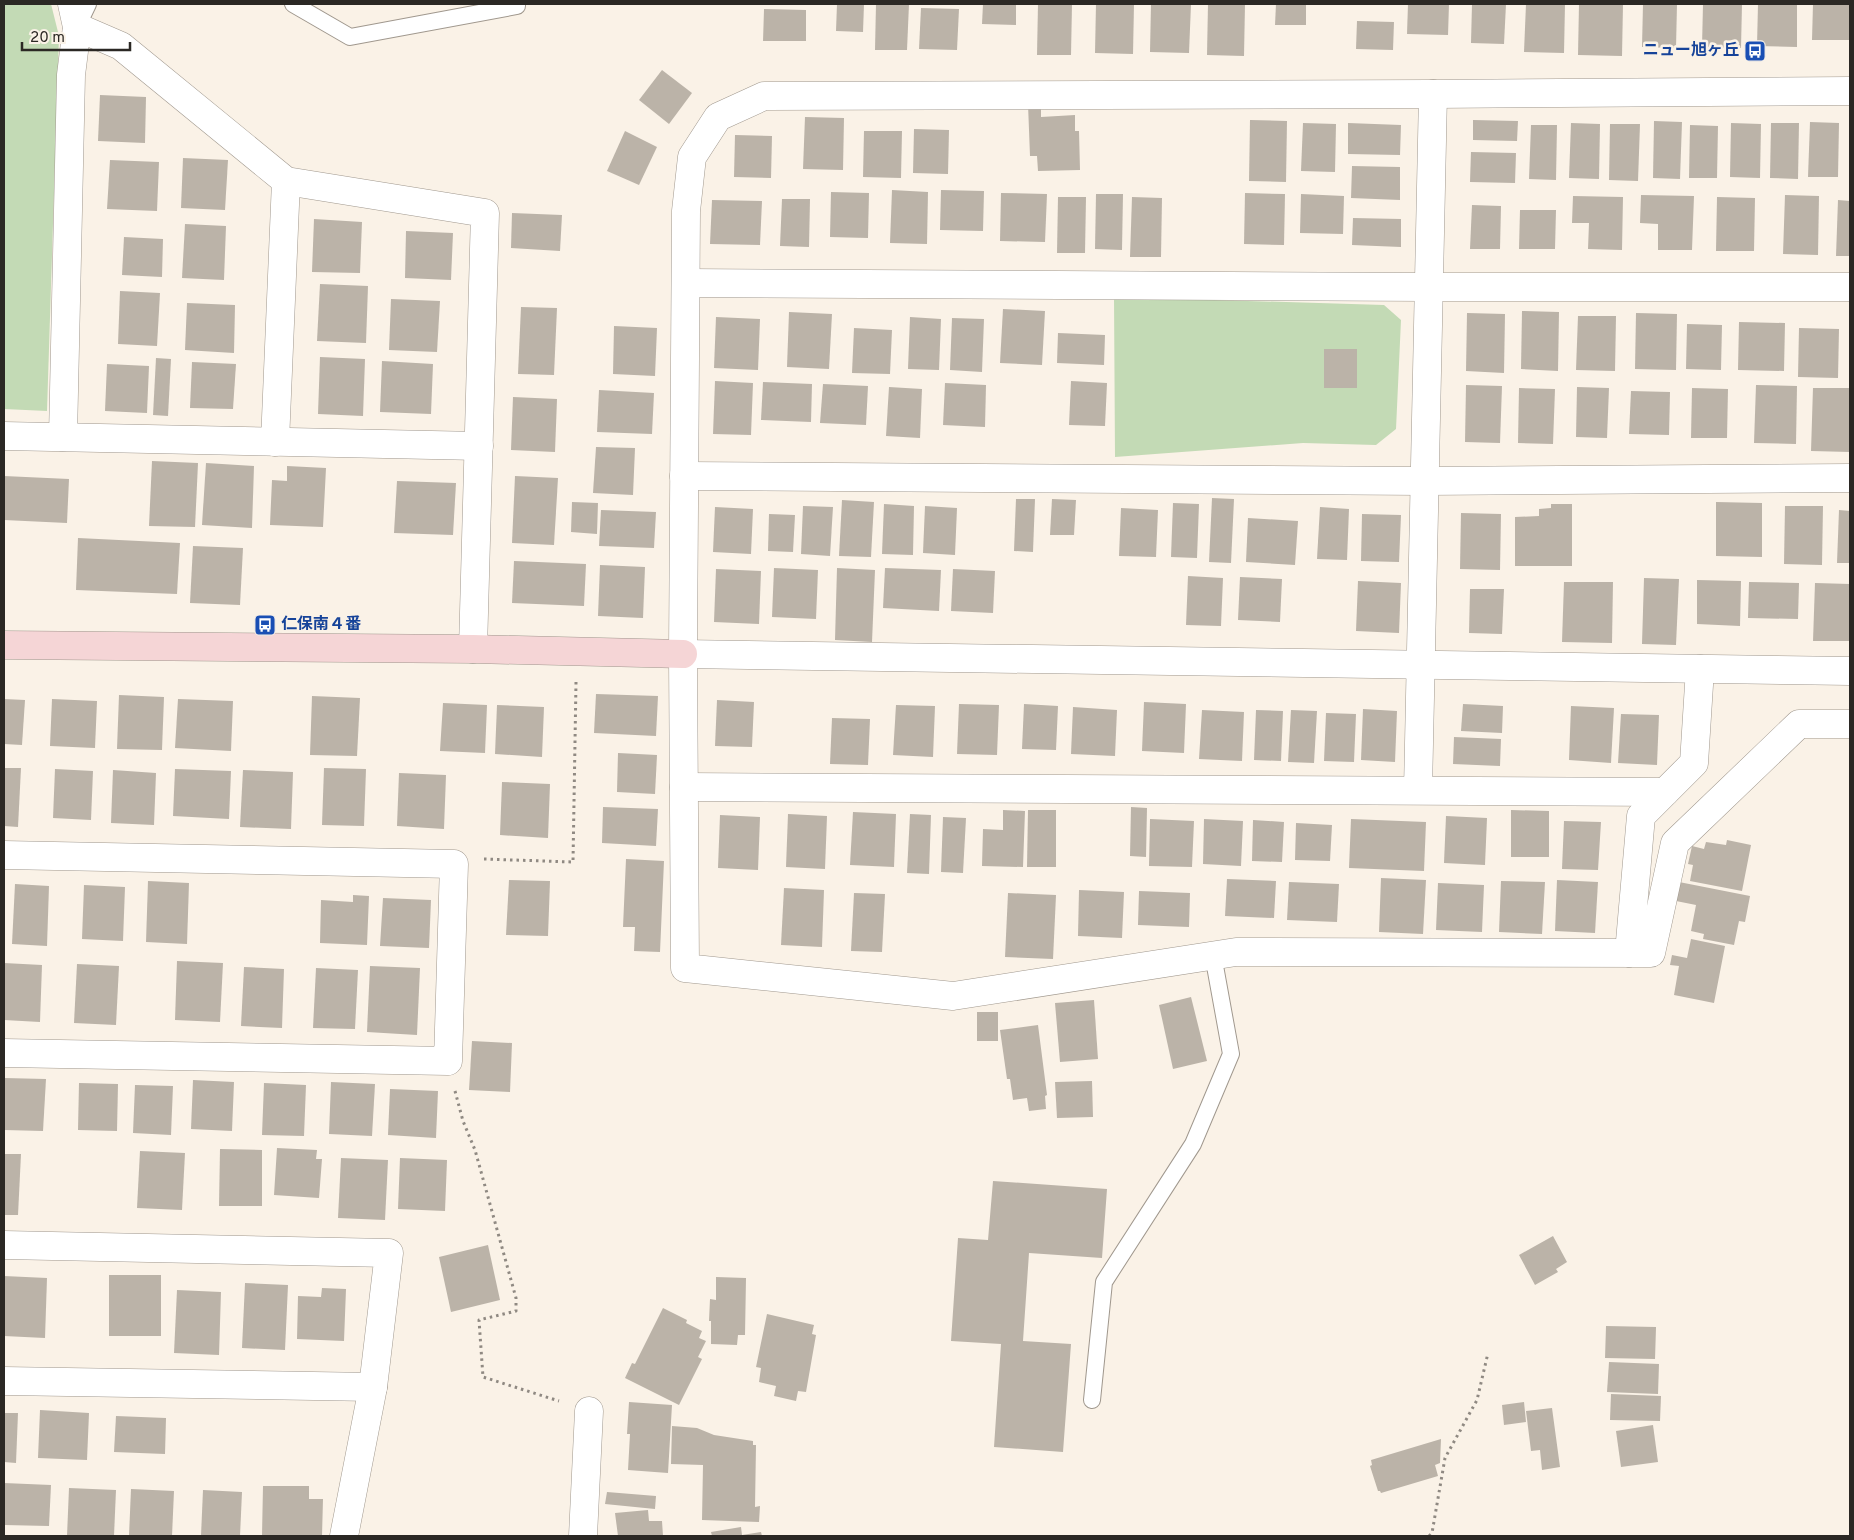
<svg xmlns="http://www.w3.org/2000/svg" width="1854" height="1540" font-family="Overpass,'Noto Sans JP',sans-serif">
<rect width="100%" height="100%" fill="#faf2e7"/>
<g fill="#c3dab5">
<polygon points="4,4 51,4 59,36 47,411 4,409"/>
<polygon points="1114,297 1384,305 1401,320 1396,429 1376,445 1303,443 1115,457"/>
</g>
<g fill="#bbb3a8">
<polygon points="837,4 864,4 863,32 836,31"/>
<polygon points="876,4 909,4 907,50 875,50"/>
<polygon points="983,4 1016,4 1016,25 982,24"/>
<polygon points="1038,4 1072,4 1071,55 1037,55"/>
<polygon points="1096,4 1134,4 1133,54 1095,53"/>
<polygon points="1151,4 1191,4 1189,53 1150,52"/>
<polygon points="1208,4 1245,4 1244,56 1207,55"/>
<polygon points="1276,4 1306,4 1306,25 1275,25"/>
<polygon points="1408,4 1449,4 1448,35 1407,34"/>
<polygon points="1472,4 1506,4 1504,44 1471,43"/>
<polygon points="1526,4 1565,4 1564,53 1524,52"/>
<polygon points="1579,4 1623,4 1622,56 1578,55"/>
<polygon points="1643,4 1677,4 1676,48 1642,47"/>
<polygon points="1703,4 1742,4 1741,48 1702,47"/>
<polygon points="1758,4 1797,4 1797,47 1757,46"/>
<polygon points="1813,4 1850,4 1850,40 1812,40"/>
<polygon points="921,8 959,9 957,50 919,49"/>
<polygon points="764,9 806,10 806,41 763,41"/>
<polygon points="1357,21 1394,22 1393,50 1356,49"/>
<polygon points="662,70 692,93 669,124 639,100"/>
<polygon points="100,95 146,97 145,143 98,141"/>
<polygon points="1041,103 1041,117 1075,115 1075,131 1079,131 1080,170 1038,171 1037,156 1030,156 1028,104"/>
<polygon points="805,117 844,118 843,170 803,169"/>
<polygon points="1250,120 1287,121 1286,182 1249,181"/>
<polygon points="1473,120 1518,121 1517,141 1473,140"/>
<polygon points="1654,121 1682,122 1680,179 1653,178"/>
<polygon points="1810,122 1839,123 1838,177 1808,177"/>
<polygon points="1303,123 1336,124 1335,172 1301,171"/>
<polygon points="1348,123 1401,125 1400,155 1348,154"/>
<polygon points="1571,123 1600,124 1599,179 1569,178"/>
<polygon points="1731,123 1761,124 1760,178 1730,177"/>
<polygon points="1771,123 1799,123 1798,179 1770,178"/>
<polygon points="1610,124 1640,124 1638,181 1609,180"/>
<polygon points="1531,125 1557,125 1556,180 1529,179"/>
<polygon points="1690,125 1718,126 1717,178 1689,178"/>
<polygon points="914,129 949,130 948,174 913,173"/>
<polygon points="625,131 657,147 639,185 607,171"/>
<polygon points="864,131 902,131 901,178 863,177"/>
<polygon points="735,135 772,136 771,178 734,177"/>
<polygon points="1471,152 1516,153 1515,183 1470,182"/>
<polygon points="183,158 228,160 225,210 181,208"/>
<polygon points="110,160 159,162 157,211 107,209"/>
<polygon points="1352,166 1400,167 1400,200 1351,198"/>
<polygon points="892,190 928,192 927,244 890,243"/>
<polygon points="941,190 984,191 983,231 940,230"/>
<polygon points="831,192 869,193 868,238 830,237"/>
<polygon points="1001,193 1047,194 1045,242 1000,241"/>
<polygon points="1245,193 1285,194 1284,245 1244,244"/>
<polygon points="1096,194 1123,194 1122,250 1095,249"/>
<polygon points="1301,194 1344,196 1343,234 1300,233"/>
<polygon points="1641,195 1694,196 1692,250 1658,250 1658,224 1640,223"/>
<polygon points="1785,195 1819,196 1818,255 1783,254"/>
<polygon points="1573,196 1623,197 1622,250 1588,249 1589,223 1572,223"/>
<polygon points="1058,197 1086,197 1085,253 1057,253"/>
<polygon points="1132,197 1162,198 1161,257 1130,257"/>
<polygon points="1717,197 1755,198 1754,251 1716,251"/>
<polygon points="782,199 810,199 809,247 780,246"/>
<polygon points="712,200 762,201 760,245 710,244"/>
<polygon points="1838,200 1850,201 1850,256 1836,256"/>
<polygon points="1472,205 1501,206 1500,249 1470,249"/>
<polygon points="1520,210 1556,210 1555,249 1519,249"/>
<polygon points="512,213 562,215 560,251 511,248"/>
<polygon points="1353,218 1401,219 1401,247 1352,245"/>
<polygon points="314,219 362,222 360,273 312,272"/>
<polygon points="185,224 226,226 224,280 182,278"/>
<polygon points="406,231 453,233 451,280 405,278"/>
<polygon points="124,237 163,239 162,277 122,275"/>
<polygon points="320,284 368,286 366,343 317,341"/>
<polygon points="120,291 160,293 157,346 118,344"/>
<polygon points="391,299 440,301 437,352 389,350"/>
<polygon points="187,303 235,305 234,353 185,350"/>
<polygon points="521,307 557,308 554,375 518,374"/>
<polygon points="1003,309 1045,311 1042,365 1000,363"/>
<polygon points="1522,311 1559,312 1558,371 1521,369"/>
<polygon points="789,312 832,314 829,369 787,367"/>
<polygon points="1467,313 1505,314 1504,373 1466,371"/>
<polygon points="1636,313 1677,314 1676,370 1635,369"/>
<polygon points="1578,316 1616,316 1615,371 1576,370"/>
<polygon points="716,317 760,319 758,370 714,368"/>
<polygon points="910,317 941,319 939,370 908,369"/>
<polygon points="952,318 984,319 982,372 950,370"/>
<polygon points="1739,322 1785,323 1784,371 1738,370"/>
<polygon points="1687,324 1722,325 1721,370 1686,369"/>
<polygon points="614,326 657,328 655,376 613,374"/>
<polygon points="854,328 892,330 890,374 852,373"/>
<polygon points="1799,328 1839,329 1838,378 1798,377"/>
<polygon points="1058,333 1105,335 1104,365 1057,363"/>
<rect x="1324" y="349" width="33" height="39"/>
<polygon points="320,357 365,359 363,416 318,414"/>
<polygon points="156,358 171,359 168,416 153,415"/>
<polygon points="382,361 433,364 431,414 380,412"/>
<polygon points="192,362 236,364 233,409 190,408"/>
<polygon points="107,364 149,366 147,413 105,411"/>
<polygon points="715,381 753,383 751,435 713,434"/>
<polygon points="1071,381 1107,383 1105,426 1069,425"/>
<polygon points="763,382 812,384 811,422 761,420"/>
<polygon points="945,383 986,385 985,427 943,425"/>
<polygon points="823,384 868,386 866,425 820,423"/>
<polygon points="1466,385 1502,386 1500,443 1465,442"/>
<polygon points="1756,385 1797,386 1796,444 1754,443"/>
<polygon points="889,387 922,389 920,438 886,436"/>
<polygon points="1577,387 1609,388 1607,438 1576,437"/>
<polygon points="1519,388 1555,389 1553,444 1518,443"/>
<polygon points="1692,388 1728,389 1727,438 1691,438"/>
<polygon points="1813,388 1850,388 1850,452 1811,451"/>
<polygon points="599,390 654,393 652,434 597,432"/>
<polygon points="1631,391 1670,392 1669,435 1629,434"/>
<polygon points="513,397 557,399 555,452 511,450"/>
<polygon points="596,447 635,448 633,495 593,493"/>
<polygon points="152,461 198,463 195,527 149,526"/>
<polygon points="206,463 254,466 252,528 202,525"/>
<polygon points="287,466 326,468 323,527 270,525 272,480 287,481"/>
<polygon points="4,476 69,479 67,523 4,520"/>
<polygon points="515,476 558,478 554,545 512,543"/>
<polygon points="397,481 456,483 453,535 394,533"/>
<polygon points="1212,498 1234,499 1231,563 1209,562"/>
<polygon points="1016,499 1035,499 1033,552 1014,551"/>
<polygon points="1052,499 1076,500 1074,535 1050,535"/>
<polygon points="842,500 874,502 871,557 839,556"/>
<polygon points="572,502 598,503 597,534 571,532"/>
<polygon points="1716,502 1762,503 1762,557 1716,556"/>
<polygon points="1173,503 1199,504 1197,558 1171,557"/>
<polygon points="884,504 914,506 913,555 882,554"/>
<polygon points="1551,504 1572,504 1572,566 1515,566 1515,517 1539,516 1539,509 1551,508"/>
<polygon points="803,506 833,507 830,556 801,554"/>
<polygon points="925,506 957,508 955,555 923,553"/>
<polygon points="1785,506 1823,506 1822,565 1784,564"/>
<polygon points="715,507 753,509 751,554 713,552"/>
<polygon points="1320,507 1349,509 1347,560 1317,559"/>
<polygon points="1121,508 1158,510 1156,557 1119,556"/>
<polygon points="601,510 656,512 654,548 599,546"/>
<polygon points="1839,510 1850,511 1850,563 1837,563"/>
<polygon points="1461,513 1501,514 1500,570 1460,569"/>
<polygon points="769,514 795,515 793,552 768,551"/>
<polygon points="1362,514 1401,515 1399,562 1361,561"/>
<polygon points="1248,518 1298,521 1295,565 1246,562"/>
<polygon points="78,538 180,543 177,594 76,590"/>
<polygon points="193,546 243,548 240,605 190,603"/>
<polygon points="514,561 586,564 584,606 512,603"/>
<polygon points="600,565 645,567 643,618 598,616"/>
<polygon points="774,568 818,570 816,619 772,617"/>
<polygon points="837,568 875,570 872,642 835,640"/>
<polygon points="885,568 941,570 939,611 883,608"/>
<polygon points="716,569 761,571 759,624 714,622"/>
<polygon points="953,569 995,571 993,613 951,611"/>
<polygon points="1188,576 1223,578 1221,626 1186,625"/>
<polygon points="1240,577 1282,579 1280,622 1238,620"/>
<polygon points="1644,578 1679,579 1676,645 1642,644"/>
<polygon points="1697,580 1741,581 1740,626 1697,624"/>
<polygon points="1358,581 1401,583 1399,633 1356,631"/>
<polygon points="1564,582 1613,582 1612,643 1562,642"/>
<polygon points="1749,582 1799,583 1798,619 1748,618"/>
<polygon points="1815,583 1850,584 1850,641 1813,641"/>
<polygon points="1470,589 1504,589 1502,634 1469,633"/>
<polygon points="596,694 658,696 656,736 594,733"/>
<polygon points="119,695 164,697 162,750 117,749"/>
<polygon points="312,696 360,698 357,756 310,755"/>
<polygon points="4,699 25,700 22,745 4,744"/>
<polygon points="52,699 97,701 95,748 50,746"/>
<polygon points="178,699 233,701 231,751 175,748"/>
<polygon points="717,700 754,702 752,747 715,746"/>
<polygon points="1144,702 1186,704 1184,753 1142,751"/>
<polygon points="443,703 487,705 485,753 440,751"/>
<polygon points="959,704 999,705 997,755 957,754"/>
<polygon points="1024,704 1058,706 1056,750 1022,749"/>
<polygon points="1463,704 1503,706 1502,733 1461,731"/>
<polygon points="497,705 544,707 542,757 495,754"/>
<polygon points="896,705 935,706 933,757 893,755"/>
<polygon points="1571,706 1614,708 1611,763 1569,760"/>
<polygon points="1073,707 1117,710 1115,756 1071,754"/>
<polygon points="1363,709 1397,711 1395,762 1361,760"/>
<polygon points="1202,710 1244,712 1242,761 1199,759"/>
<polygon points="1256,710 1283,711 1281,761 1254,760"/>
<polygon points="1291,710 1317,711 1314,763 1288,762"/>
<polygon points="1326,713 1356,714 1354,762 1324,761"/>
<polygon points="1621,714 1659,715 1657,765 1618,763"/>
<polygon points="832,718 870,719 868,765 830,764"/>
<polygon points="1454,737 1501,739 1500,766 1453,764"/>
<polygon points="618,753 657,755 655,794 617,792"/>
<polygon points="4,768 21,768 18,827 4,826"/>
<polygon points="324,768 366,769 364,826 322,825"/>
<polygon points="55,769 93,771 91,820 53,818"/>
<polygon points="175,769 231,771 229,819 173,816"/>
<polygon points="113,770 156,773 154,825 111,823"/>
<polygon points="243,770 293,772 291,829 240,827"/>
<polygon points="399,773 446,775 444,829 397,826"/>
<polygon points="502,782 550,784 548,838 500,835"/>
<polygon points="603,807 658,809 656,846 602,843"/>
<polygon points="1131,807 1147,808 1146,857 1130,856"/>
<polygon points="1003,810 1025,811 1023,867 982,866 983,829 1003,830"/>
<polygon points="1028,810 1056,810 1056,867 1027,867"/>
<polygon points="1511,810 1549,811 1549,857 1511,857"/>
<polygon points="853,812 896,814 894,867 850,865"/>
<polygon points="788,814 827,816 825,869 786,867"/>
<polygon points="910,814 931,815 929,874 907,873"/>
<polygon points="720,815 760,817 758,870 718,868"/>
<polygon points="1446,816 1487,818 1485,865 1444,863"/>
<polygon points="943,817 966,818 963,873 941,872"/>
<polygon points="1150,819 1194,821 1192,867 1149,866"/>
<polygon points="1204,819 1243,821 1241,866 1203,864"/>
<polygon points="1351,819 1426,822 1424,871 1349,868"/>
<polygon points="1253,820 1284,822 1282,862 1252,861"/>
<polygon points="1564,821 1601,822 1598,870 1562,869"/>
<polygon points="1296,823 1332,825 1330,861 1295,860"/>
<polygon points="1727,840 1751,845 1742,891 1690,881 1693,865 1688,864 1692,846 1704,849 1706,842 1726,845"/>
<polygon points="626,859 664,861 660,952 634,951 635,927 623,927"/>
<polygon points="1381,878 1426,880 1423,934 1379,932"/>
<polygon points="1227,879 1276,881 1274,918 1225,916"/>
<polygon points="509,880 550,881 548,936 506,935"/>
<polygon points="1557,880 1598,882 1595,933 1555,931"/>
<polygon points="148,881 189,883 187,944 146,942"/>
<polygon points="1501,881 1545,882 1542,934 1499,932"/>
<polygon points="1289,882 1339,884 1337,922 1287,920"/>
<polygon points="1679,882 1750,896 1745,922 1739,921 1734,945 1703,939 1704,934 1691,931 1696,905 1676,901"/>
<polygon points="1438,883 1484,885 1482,932 1436,930"/>
<polygon points="15,884 49,886 47,946 12,944"/>
<polygon points="84,885 125,887 123,941 82,939"/>
<polygon points="784,888 824,890 822,947 781,945"/>
<polygon points="1079,890 1124,892 1122,938 1078,936"/>
<polygon points="1139,891 1190,893 1189,927 1138,925"/>
<polygon points="854,893 885,894 882,952 851,951"/>
<polygon points="1008,893 1056,895 1053,959 1005,957"/>
<polygon points="353,895 369,896 367,945 320,943 321,900 353,902"/>
<polygon points="383,898 431,900 429,948 380,946"/>
<polygon points="1691,939 1725,946 1714,1003 1674,995 1679,966 1670,965 1672,955 1687,958"/>
<polygon points="177,961 223,963 220,1022 175,1020"/>
<polygon points="4,963 42,965 40,1022 4,1020"/>
<polygon points="77,964 119,966 116,1025 74,1023"/>
<polygon points="370,966 420,968 417,1035 367,1032"/>
<polygon points="244,967 284,969 282,1028 241,1026"/>
<polygon points="316,968 358,970 355,1029 313,1028"/>
<polygon points="1191,997 1207,1061 1173,1069 1159,1005"/>
<polygon points="1094,1000 1098,1059 1060,1062 1055,1003"/>
<rect x="977" y="1012" width="21" height="29"/>
<polygon points="1038,1025 1047,1095 1045,1096 1046,1109 1029,1111 1027,1098 1013,1100 1010,1079 1007,1079 1000,1030"/>
<polygon points="472,1041 512,1043 510,1092 469,1090"/>
<polygon points="4,1078 46,1079 43,1131 4,1130"/>
<polygon points="193,1080 234,1082 232,1131 191,1129"/>
<polygon points="1092,1081 1093,1117 1057,1118 1055,1082"/>
<polygon points="331,1082 375,1084 372,1136 329,1134"/>
<polygon points="79,1083 118,1084 117,1131 78,1130"/>
<polygon points="264,1083 306,1085 304,1136 262,1135"/>
<polygon points="135,1085 173,1086 171,1135 133,1133"/>
<polygon points="390,1089 438,1091 436,1138 388,1135"/>
<polygon points="277,1148 317,1150 316,1159 322,1159 319,1198 274,1195"/>
<polygon points="220,1149 262,1150 262,1206 219,1206"/>
<polygon points="140,1151 185,1153 182,1210 137,1208"/>
<polygon points="4,1154 21,1154 18,1215 4,1215"/>
<polygon points="341,1158 388,1160 385,1220 338,1218"/>
<polygon points="400,1158 447,1160 445,1211 398,1209"/>
<polygon points="993,1181 1107,1189 1102,1258 1029,1253 1023,1341 1071,1344 1063,1452 994,1447 1001,1344 951,1341 958,1238 988,1240"/>
<polygon points="1553,1236 1567,1262 1556,1269 1558,1272 1535,1285 1519,1255"/>
<polygon points="488,1245 500,1300 451,1312 439,1257"/>
<rect x="109" y="1275" width="52" height="61"/>
<polygon points="4,1276 47,1278 45,1338 4,1336"/>
<polygon points="716,1277 746,1278 745,1335 738,1335 737,1345 711,1344 711,1321 709,1321 710,1299 716,1300"/>
<polygon points="245,1283 288,1285 285,1350 242,1348"/>
<polygon points="322,1288 346,1289 344,1341 297,1339 298,1296 321,1297"/>
<polygon points="177,1290 221,1292 219,1355 174,1353"/>
<polygon points="663,1308 687,1320 686,1323 702,1331 699,1338 706,1341 698,1357 702,1359 679,1405 625,1378 632,1363 635,1364"/>
<polygon points="767,1314 814,1325 812,1334 816,1335 806,1392 798,1391 796,1401 774,1396 776,1386 759,1382 761,1368 756,1367"/>
<polygon points="1606,1326 1656,1327 1655,1359 1605,1358"/>
<polygon points="1609,1362 1659,1364 1658,1394 1607,1392"/>
<polygon points="1611,1394 1661,1396 1660,1421 1610,1420"/>
<polygon points="629,1402 672,1405 668,1473 628,1470 630,1434 627,1434"/>
<polygon points="1524,1402 1526,1422 1504,1425 1502,1405"/>
<polygon points="1552,1408 1560,1467 1542,1470 1540,1450 1531,1451 1526,1411"/>
<polygon points="40,1410 89,1413 87,1460 38,1458"/>
<polygon points="4,1413 18,1413 16,1463 4,1462"/>
<polygon points="116,1416 166,1418 165,1454 114,1452"/>
<polygon points="1653,1425 1658,1462 1621,1467 1616,1431"/>
<polygon points="672,1426 697,1428 714,1435 753,1441 753,1445 756,1445 755,1507 760,1506 759,1522 702,1520 703,1465 671,1464"/>
<polygon points="1441,1439 1440,1463 1435,1465 1438,1476 1381,1493 1380,1491 1378,1491 1370,1466 1372,1465 1371,1460"/>
<polygon points="4,1483 51,1485 49,1526 4,1525"/>
<polygon points="263,1486 309,1486 309,1499 323,1499 322,1536 262,1536"/>
<polygon points="69,1488 116,1490 114,1536 67,1536"/>
<polygon points="131,1489 174,1491 172,1536 129,1536"/>
<polygon points="203,1490 242,1492 240,1536 201,1536"/>
<polygon points="607,1492 656,1496 655,1509 605,1504"/>
<polygon points="648,1510 649,1521 662,1521 663,1536 618,1536 615,1513"/>
<polygon points="741,1527 742,1535 761,1532 762,1536 712,1536 711,1532"/>
</g>
<g fill="none" stroke-linecap="round" stroke-linejoin="round">
<g stroke="#a0988e" stroke-width="18">
<g id="lane">
<polyline points="293,4 350,37 517,6 517,4"/>
<polyline points="77,27 88,4"/>
<polyline points="1092,1400 1104,1282 1193,1144 1231,1054 1213,955"/>
</g>
</g>
<g stroke="#a0988e" stroke-width="29">
<g id="street">
<polyline points="72,4 77,27 121,46 286,181 485,213 473,649"/>
<polyline points="1850,91 1433,94 764,96 718,117 692,157 686,211 683,654 685,968 953,996 1236,952 1651,953 1675,843 1799,724 1850,724"/>
<polyline points="686,283 1429,287 1850,287"/>
<polyline points="4,436 479,446"/>
<polyline points="63,437 71,75 77,27"/>
<polyline points="275,442 286,181"/>
<polyline points="684,476 1424,481 1850,478"/>
<polyline points="683,654 1850,671"/>
<polyline points="684,787 1665,792"/>
<polyline points="1418,790 1433,94"/>
<polyline points="4,855 454,864 448,1061 4,1053"/>
<polyline points="1629,953 1641,816 1694,763 1700,669"/>
<polyline points="4,1245 389,1253 373,1387 344,1536"/>
<polyline points="4,1381 373,1387"/>
<polyline points="583,1536 589,1411"/>
</g>
</g>
<g stroke="#a0988e" stroke-width="29">
<polyline id="secondary" points="4,645 473,649 683,654"/>
</g>
<g stroke="#8f8982" stroke-width="3" stroke-dasharray="2.5 4" stroke-linecap="butt">
<polyline points="484,859 573,862 576,682"/>
<polyline points="455,1091 463,1121 475,1150 516,1298 516,1311 479,1320 483,1377 559,1401"/>
<polyline points="1429,1536 1432,1533 1445,1458 1477,1400 1488,1353"/>
</g>
<use href="#lane" stroke="#fff" stroke-width="16"/>
<use href="#street" stroke="#fff" stroke-width="28"/>
<use href="#secondary" stroke="#f5d5d6" stroke-width="28"/>
</g>
<defs>
<g id="bus-square" transform="scale(1.125)"><rect x="-9" y="-9" width="18" height="18" rx="4" fill="#1a4fb4" stroke="#faf2e7"/><path d="M-5-6H5V4H4V6H2V4H-2V6H-4V4H-5ZM-3.5-4V0h7V-4ZM-3.5 1.2v1.5H-2V1.2ZM2 1.2v1.5H3.5V1.2Z" fill="#fff"/></g>
</defs>
<g fill-rule="evenodd">
<use href="#bus-square" x="1755" y="51"/>
<use href="#bus-square" x="265" y="625"/>
</g>
<g text-anchor="middle" dominant-baseline="central" stroke-width="5" stroke-linejoin="round" paint-order="stroke">
<g font-size="16" font-weight="bold" fill="#164399" stroke="#faf2e7" text-anchor="end">
<text x="1739" y="51">ニュー旭ヶ丘</text>
<text x="281" y="625" text-anchor="start">仁保南４番</text>
</g>
</g>
<rect width="1854" height="1540" fill="none" stroke="#2b2824" stroke-width="10"/>
<path d="M22 42v8h108v-8" fill="none" stroke="#2b2824" stroke-width="2.5"/>
<text x="30" y="42" font-size="15" fill="#2b2824" stroke="#faf2e7" stroke-width="4" paint-order="stroke">20 m</text>
</svg>
